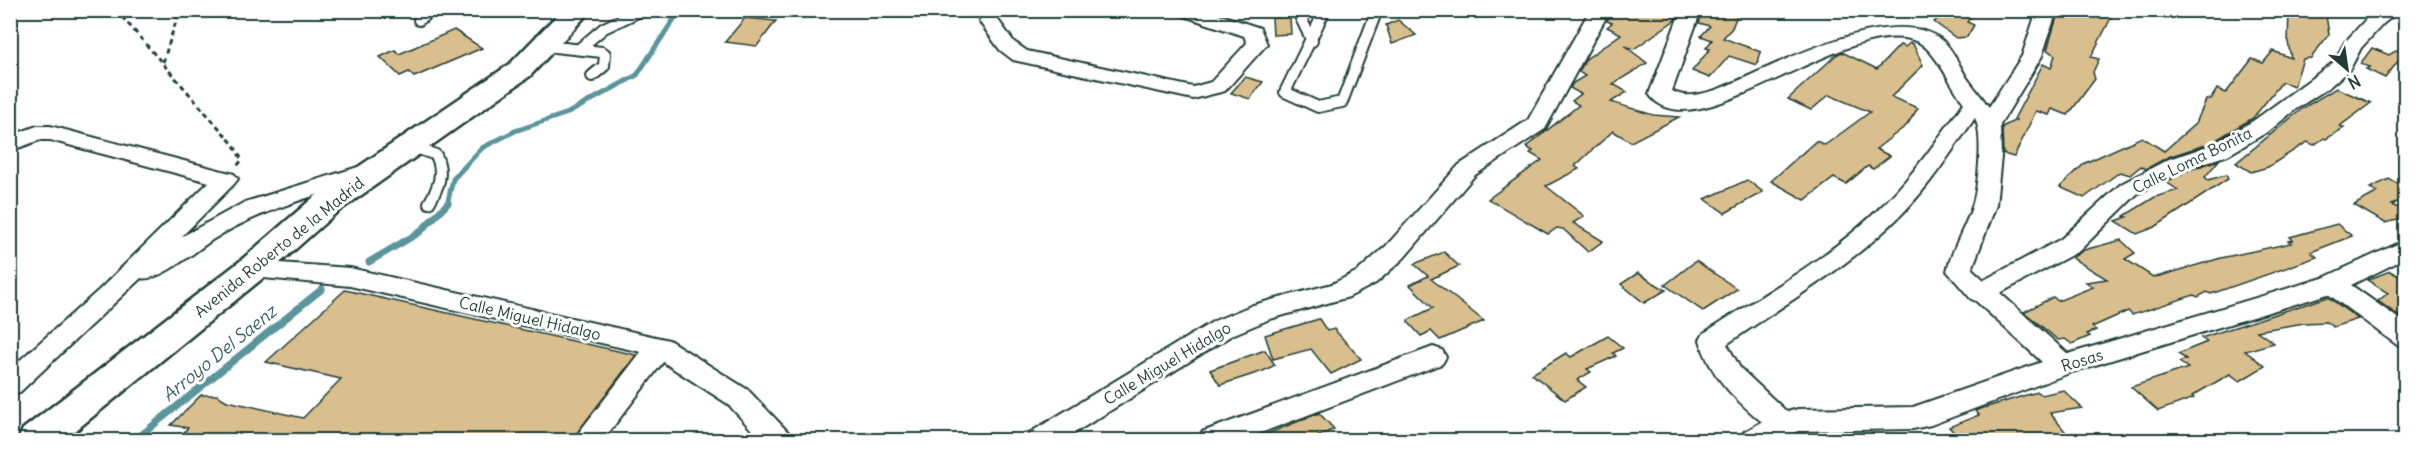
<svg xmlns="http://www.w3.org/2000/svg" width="2416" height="451" font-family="Delius,sans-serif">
<rect width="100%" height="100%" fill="#fff"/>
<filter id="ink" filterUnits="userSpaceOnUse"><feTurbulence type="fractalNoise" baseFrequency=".0167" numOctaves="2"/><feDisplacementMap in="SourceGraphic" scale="12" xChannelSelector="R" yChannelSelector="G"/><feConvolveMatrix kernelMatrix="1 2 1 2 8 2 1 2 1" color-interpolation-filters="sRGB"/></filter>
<g filter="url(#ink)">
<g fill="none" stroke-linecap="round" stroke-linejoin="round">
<polyline stroke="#5a959b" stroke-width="5" points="447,205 453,179 482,148 515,131 568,113 637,75 680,10"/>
<g stroke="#5a959b" stroke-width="7">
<polyline points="369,262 420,232 448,203"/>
<polyline points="135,440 322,289"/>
</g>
</g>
<g fill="#d9be8e" stroke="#1f3d34" stroke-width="1.5">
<polygon points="1612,10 1678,10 1675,20 1634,49 1625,46 1647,63 1613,84 1627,92 1611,102 1653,115 1679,117 1631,142 1613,131 1575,166 1579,169 1546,186 1584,216 1573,223 1603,241 1588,252 1563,229 1557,228 1548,234 1488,199 1542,160 1530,153 1533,151 1526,147 1579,105 1572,101 1581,94 1570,88 1573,83 1585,76 1579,72 1586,59 1621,34 1607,27 1612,23 1607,21"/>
<polygon points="1703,10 1739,10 1732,28 1723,38 1761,52 1757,65 1729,56 1710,78 1692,71 1710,49 1706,48 1712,40 1701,36 1710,26 1699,23"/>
<polygon points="1953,10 1976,10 1967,22 1974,25 1967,37 1956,38 1934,22 1945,13 1950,14"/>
<polygon points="2059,10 2115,10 2091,57 2099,59 2093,72 2095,79 2068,115 2052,109 2049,115 2036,111 2014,157 2003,154 2002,127 2016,120 2014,119 2043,64 2051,68 2055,55 2047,50"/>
<polygon points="2289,10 2325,10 2329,34 2311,58 2303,59 2294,86 2282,82 2253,118 2211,143 2168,157 2146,169 2141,166 2130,175 2120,172 2084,198 2060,187 2085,163 2142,137 2164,151 2196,123 2206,100 2211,99 2217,89 2226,93 2252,59 2263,63 2273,51 2291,58 2288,42"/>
<polygon points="1290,17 1291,34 1273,35 1272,18"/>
<polygon points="745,18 776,21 757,46 725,42"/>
<polygon points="1398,20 1416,35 1392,44 1386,25"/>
<polygon points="454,30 482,48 414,77 409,72 400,76 380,57 395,50 399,54"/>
<polygon points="1910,43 1913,44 1923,65 1891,97 1918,108 1907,125 1876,149 1890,156 1873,169 1868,166 1846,184 1834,178 1805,200 1771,181 1816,141 1825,145 1870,112 1829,95 1811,110 1788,99 1836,55 1842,52 1877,69 1900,45 1905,47"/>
<polygon points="2406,45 2406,51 2385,78 2366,69 2370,67 2360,64 2372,48 2389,55"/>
<polygon points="1245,77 1263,82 1250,99 1231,93"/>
<polygon points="2336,88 2371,103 2340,126 2344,128 2326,139 2324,138 2314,145 2307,142 2268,167 2251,172 2236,163 2303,108"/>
<polygon points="2219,160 2205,177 2208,180 2226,175 2228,179 2155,227 2137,234 2116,221 2127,217 2124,216 2155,197 2178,190 2166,182 2186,171"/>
<polygon points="2389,179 2406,188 2406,195 2401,196 2404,198 2392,205 2406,212 2406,218 2385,223 2354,205 2378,192 2370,188"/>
<polygon points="1747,180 1763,192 1725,213 1705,199"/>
<polygon points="2337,224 2352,236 2311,252 2317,257 2211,294 2207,292 2198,297 2194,295 2132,315 2128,311 2092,327 2096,330 2087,334 2090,336 2072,344 2065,339 2058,340 2024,312 2053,297 2058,301 2093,287 2086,282 2107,279 2072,258 2084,250 2121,240 2135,253 2125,259 2153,277 2160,276 2221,258 2291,243 2288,241 2293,240 2290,237"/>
<polygon points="1444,252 1459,266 1431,279 1484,321 1440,340 1431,331 1421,336 1408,322 1408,320 1433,308 1410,285 1428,276 1414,264"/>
<polygon points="1696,261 1737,289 1703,311 1665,285"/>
<polygon points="2406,269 2406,321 2378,301 2388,293 2367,280 2390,271 2397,275"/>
<polygon points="1638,273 1649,280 1666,290 1644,303 1621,284"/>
<polygon points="345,290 479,320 636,355 571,441 175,441 188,428 171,425 201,395 217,395 227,401 303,418 341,379 266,362"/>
<polygon points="2328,297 2358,319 2333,327 2326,322 2304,323 2257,331 2274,343 2245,351 2265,366 2240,381 2230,374 2192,396 2194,398 2158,411 2131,387 2188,368 2179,362 2186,359 2178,354 2207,342 2201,338"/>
<polygon points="1319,319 1327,331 1334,329 1361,359 1331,374 1311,349 1273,359 1265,335"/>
<polygon points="1608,336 1623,348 1613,353 1616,356 1587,369 1591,372 1577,380 1586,387 1565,400 1532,374 1566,353 1571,357"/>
<polygon points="1265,350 1275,365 1263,371 1220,385 1210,370"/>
<polygon points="2063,390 2082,408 2050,413 2070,437 2057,441 1962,441 1949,427 1979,415 1975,411 1977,410 2030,394 2038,392 2042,395"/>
<polygon points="1319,413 1334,429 1309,441 1250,441"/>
</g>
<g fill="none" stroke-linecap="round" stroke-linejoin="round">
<g stroke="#1f3d34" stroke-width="14">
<g id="service">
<polyline points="1297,10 1312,41"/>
<polyline points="1325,10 1285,92 1318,107 1342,102 1377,10"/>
<polyline points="419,20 431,10"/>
<polyline points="545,46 602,52 605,54 604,66 592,76"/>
<polyline points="579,49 604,28 642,10"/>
<path d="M 410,146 L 436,155 C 444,173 439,187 429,203"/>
</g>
</g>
<g stroke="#1f3d34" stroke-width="4">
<g id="minor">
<polygon points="1176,10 1206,10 1260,28 1267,44 1225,91 1193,99 1013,60 1000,50 979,21 982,17 996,17 1014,42 1027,51 1193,87 1211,82 1247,43 1244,36 1178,14"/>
<polygon points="1590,10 1610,10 1545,129 1475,175 1404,258 1376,283 1349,297 1270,319 1232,335 1063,440 1027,440 1031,432 1214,321 1253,305 1332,284 1358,271 1386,246 1459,165 1528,120"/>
<path d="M 1681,10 L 1701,10 L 1672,91 C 1686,99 1701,94 1716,90 C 1769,70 1889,0 1942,40 C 1954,50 1959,66 1967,78 C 1974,88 1982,97 1989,107 L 2022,56 L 2037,10 L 2057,10 L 2042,56 L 2000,125 L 2001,157 L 1996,205 L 1972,269 L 1984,280 L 2061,239 L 2121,184 L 2169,159 L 2212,145 L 2253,121 L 2334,62 L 2345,42 L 2369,16 L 2377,10 L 2400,10 L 2383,24 L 2361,48 L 2350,69 L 2328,88 L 2296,109 L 2269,131 L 2228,155 L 2185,169 L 2137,194 L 2079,251 L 2000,293 L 2068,354 L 2323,278 L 2406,240 L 2406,258 L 2351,285 L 2406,324 L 2406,347 L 2397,345 L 2328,294 L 2072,372 L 1931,425 L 1913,429 L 1798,431 L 1777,440 L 1740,440 L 1744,432 L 1762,422 C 1735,399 1709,375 1700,340 L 1704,333 C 1765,293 1833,256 1885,203 C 1915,173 1939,137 1964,103 C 1951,86 1936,51 1918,42 C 1851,10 1693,157 1649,94 ZM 1975,118 C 1984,136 1978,191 1971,210 C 1963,231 1952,249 1947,271 L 1971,299 L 1976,301 L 2042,362 L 1913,407 L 1798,409 L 1787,412 L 1740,368 L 1727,344 C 1786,303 1849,267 1900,216 C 1929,187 1951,152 1975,118 Z"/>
<path d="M 37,126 L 50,126 L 234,174 L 238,179 L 234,184 L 181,237 L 245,202 L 371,163 L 379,165 L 382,170 L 379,175 C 322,194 263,208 212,240 C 197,250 158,283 141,278 L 20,392 L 10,395 L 10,369 L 99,290 L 209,182 L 50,140 L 40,140 L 10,151 L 10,136 Z"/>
<polygon points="251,261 350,268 669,340 748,390 788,432 792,440 761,440 728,404 663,362 603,440 573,440 641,352 350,286 242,276 239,270 242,264"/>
<polygon points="1433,347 1442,350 1446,357 1442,364 1242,440 1198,440 1202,432"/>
</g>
</g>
<g stroke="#1f3d34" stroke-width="5">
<polygon id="primary" points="562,10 591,10 530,76 336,213 263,278 64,440 18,440 23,429 239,262 314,197 510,64"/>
</g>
<g stroke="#1f3d34" stroke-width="3" stroke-dasharray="5 4" stroke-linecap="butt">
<polyline points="116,10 233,144 242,160 237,166"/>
<polyline points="163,62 177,18 173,10"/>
</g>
<use href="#service" stroke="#fff" stroke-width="10"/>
<use href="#minor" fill="#fff" fill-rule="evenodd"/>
<use href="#primary" fill="#fff" fill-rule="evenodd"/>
</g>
</g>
<g text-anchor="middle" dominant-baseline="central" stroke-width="6" stroke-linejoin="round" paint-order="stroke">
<g font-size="16" fill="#1f3d34" stroke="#fff">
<text transform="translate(2192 160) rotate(-26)">Calle Loma Bonita</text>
<text transform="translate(279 247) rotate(-39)">Avenida Roberto de la Madrid</text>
<text transform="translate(530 318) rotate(13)">Calle Miguel Hidalgo</text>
<text transform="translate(2082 360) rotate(-17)">Rosas</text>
<text transform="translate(1167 363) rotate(-31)">Calle Miguel Hidalgo</text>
</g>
<g font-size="18" font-style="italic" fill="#38625f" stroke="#fff">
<text transform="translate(219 353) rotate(-39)">Arroyo Del Saenz</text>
</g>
</g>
<rect width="2416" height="451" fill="none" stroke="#fff" stroke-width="36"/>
<rect x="18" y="18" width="2380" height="415" fill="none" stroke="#1f3d34" stroke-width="2" filter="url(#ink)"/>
<g transform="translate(2347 69) rotate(151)" stroke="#ffffff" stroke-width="4.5" paint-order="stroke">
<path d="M0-4.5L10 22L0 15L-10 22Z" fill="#1f3d34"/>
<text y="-9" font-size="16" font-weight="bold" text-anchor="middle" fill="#1f3d34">N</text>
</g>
</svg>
